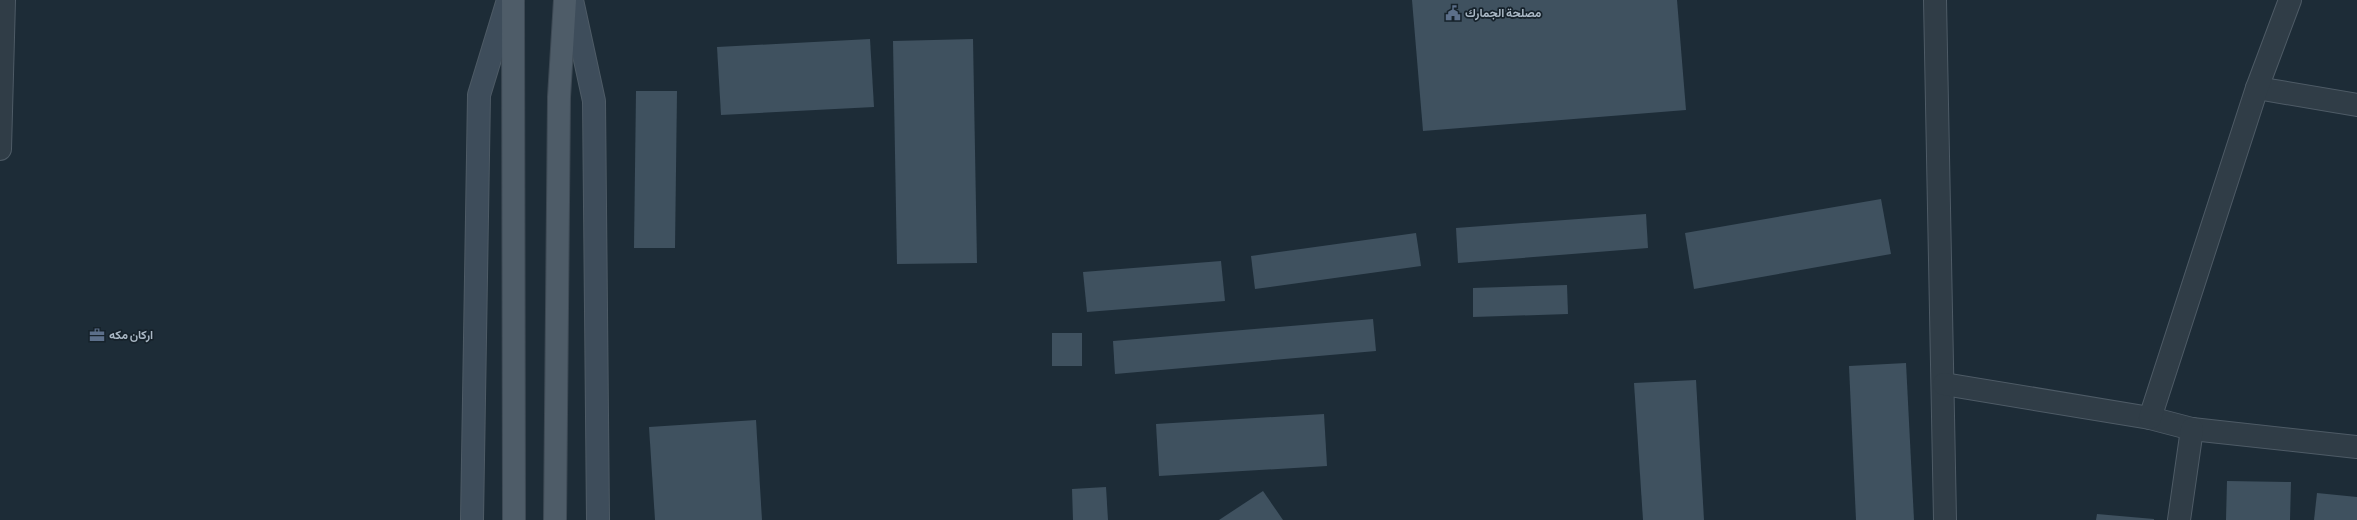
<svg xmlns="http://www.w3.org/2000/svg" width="2357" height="520" font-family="'Asap Condensed',Vazirmatn,sans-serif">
<rect width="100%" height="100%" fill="#1d2c37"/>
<g fill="#3f515f">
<polygon points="1412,0 1677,0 1686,110 1423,131"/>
<polygon points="870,39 874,107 721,115 717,47"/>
<polygon points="973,39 977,263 897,264 893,41"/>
<polygon points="636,91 677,91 675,248 634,248"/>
<polygon points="1881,199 1891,254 1694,289 1685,233"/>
<polygon points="1646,214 1648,248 1458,263 1456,228"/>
<polygon points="1416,233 1421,266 1255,289 1251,256"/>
<polygon points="1221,261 1225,301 1087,312 1083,272"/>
<polygon points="1567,285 1568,314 1473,317 1473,288"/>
<polygon points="1373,319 1376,351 1115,374 1113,341"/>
<rect x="1052" y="333" width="30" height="33"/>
<polygon points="1906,363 1914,520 1856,520 1849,366"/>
<polygon points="1696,380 1704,520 1643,520 1634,383"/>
<polygon points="1324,414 1327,466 1159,476 1156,424"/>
<polygon points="756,420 762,520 655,520 649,427"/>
<polygon points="2227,481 2291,482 2290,520 2226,520"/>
<polygon points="1106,487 1108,520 1073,520 1072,489"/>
<polygon points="1263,491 1283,520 1219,520"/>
<polygon points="2317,493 2357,497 2357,520 2314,520"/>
<polygon points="2097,514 2154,519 2154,520 2096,520"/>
</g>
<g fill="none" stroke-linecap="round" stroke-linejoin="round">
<g stroke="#4e5b66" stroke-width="24">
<g id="street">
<polyline points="1935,0 1945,520"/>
<polyline points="2257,88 2357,105"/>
<polyline points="0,149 4,0"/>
<polyline points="1944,384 2150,418 2192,429 2357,447"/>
<polyline points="2150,418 2257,88 2290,0"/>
<polyline points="2179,520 2192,429"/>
</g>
</g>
<g stroke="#4e5b66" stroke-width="24">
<g id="secondary">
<polyline points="572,0 594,101 598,520"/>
<polyline points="472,520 479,95 508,0"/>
</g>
</g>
<g stroke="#3d4954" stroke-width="24">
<g id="primary">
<polyline points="513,0 514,520"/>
<polyline points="555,520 559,97 565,0"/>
</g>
</g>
<use href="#street" stroke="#303d47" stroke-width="22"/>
<use href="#secondary" stroke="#3e4d5b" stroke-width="22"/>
<use href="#primary" stroke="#4e5c68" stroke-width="22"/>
</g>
<defs>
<g id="civic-bare" transform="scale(1.2)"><path d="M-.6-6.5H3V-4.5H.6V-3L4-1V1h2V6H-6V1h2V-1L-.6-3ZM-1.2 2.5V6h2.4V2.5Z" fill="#5c6f8a" stroke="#16222b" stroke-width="2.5" paint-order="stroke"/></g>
<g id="office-bare" transform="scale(1.2)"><path d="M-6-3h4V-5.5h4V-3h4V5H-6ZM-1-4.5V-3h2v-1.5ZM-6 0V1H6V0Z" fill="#5c6f8a" stroke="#16222b" stroke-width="2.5" paint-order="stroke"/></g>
</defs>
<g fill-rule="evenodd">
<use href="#civic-bare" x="1453" y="13"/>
<use href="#office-bare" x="97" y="335"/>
</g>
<g text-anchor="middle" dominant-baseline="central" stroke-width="3.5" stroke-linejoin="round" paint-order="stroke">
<g font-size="12" font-weight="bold" fill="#aab8c5" stroke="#16222b" text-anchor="start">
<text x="1465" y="13">مصلحة الجمارك</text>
<text x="109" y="335">اركان مكه</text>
</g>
</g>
</svg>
